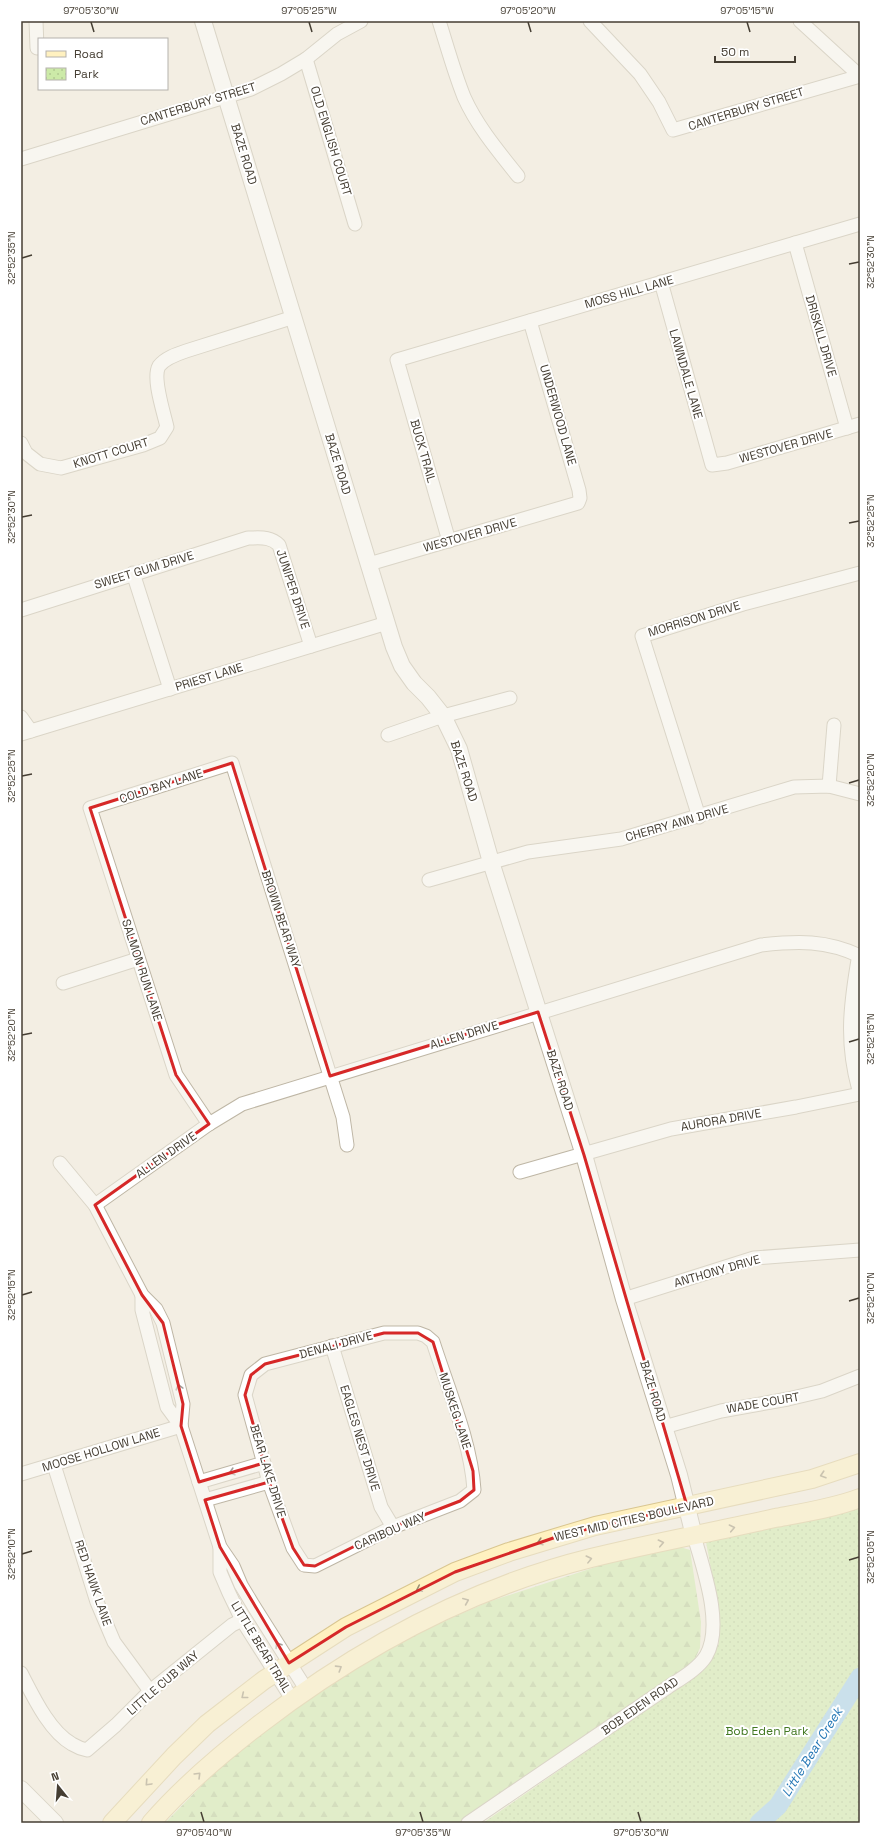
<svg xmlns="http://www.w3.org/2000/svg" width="881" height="1844" font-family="'Space Grotesk',sans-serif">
<defs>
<pattern id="forest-firs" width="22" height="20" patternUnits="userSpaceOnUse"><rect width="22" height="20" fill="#cceaa8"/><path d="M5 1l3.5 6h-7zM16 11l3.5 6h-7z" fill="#b1ca91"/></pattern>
<pattern id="park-dots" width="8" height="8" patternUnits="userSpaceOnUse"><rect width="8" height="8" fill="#cceaa8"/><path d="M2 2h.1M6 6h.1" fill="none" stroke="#b1ca91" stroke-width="1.8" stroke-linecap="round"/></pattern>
</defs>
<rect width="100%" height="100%" fill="#f3eee3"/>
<polygon fill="url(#forest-firs)" points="680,1547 690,1550 701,1622 700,1648 694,1661 680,1673 620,1715 461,1823 165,1823 213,1774 259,1733 365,1661 422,1631 488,1602 605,1564"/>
<polygon fill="url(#park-dots)" points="860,1506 860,1823 483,1823 681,1686 712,1657 719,1643 720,1617 706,1542 797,1523"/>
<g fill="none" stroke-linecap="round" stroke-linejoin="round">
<polyline stroke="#9acef4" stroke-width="19" points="759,1823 778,1806 860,1677"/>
<g stroke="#beb6a5" stroke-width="15">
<g id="minor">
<polyline points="36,21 37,48"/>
<path d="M 439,21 C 447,46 454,72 464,97 C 477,126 498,151 518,176"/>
<polyline points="590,21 640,74 659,102 673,130 860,76"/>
<polyline points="800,21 860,76"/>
<polyline points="306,59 355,224"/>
<polyline points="21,159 251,89 281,74 306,59 337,34 361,21"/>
<polyline points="795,243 847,428"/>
<polyline points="661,282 712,465 727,463 860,424"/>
<path d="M 21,443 L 26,453 L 40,464 L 61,468 L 143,445 L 160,438 L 167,427 C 164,413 152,378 159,366 C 165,358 177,354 186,351 L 294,317"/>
<polyline points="449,541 397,360 860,224"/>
<polyline points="369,564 578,503 580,498 579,490 530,321"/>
<polyline points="133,573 170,689"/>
<path d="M 21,610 L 248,538 C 260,538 270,536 279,545 L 311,646"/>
<polyline points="21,717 31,731"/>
<polyline points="21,734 387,623"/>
<polyline points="388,735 443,716 510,698"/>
<polyline points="829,786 834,725"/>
<polyline points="699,817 642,636 743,604 860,573"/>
<polyline points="429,880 528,852 621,839 794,787 829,786 860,794"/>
<polyline points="63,983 138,959"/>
<polyline points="209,1124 176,1075 90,808 232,763 343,1117 347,1145"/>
<polyline points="60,1163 95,1205 142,1295 156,1309 163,1323 183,1404 181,1426"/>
<polyline points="520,1172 671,1129 796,1107 860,1094"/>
<path d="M 95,1205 L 209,1124 L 242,1104 L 761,945 C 798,941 826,940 860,956"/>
<polyline points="142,1295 142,1310 167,1407 181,1426 220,1547 233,1566 241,1585 253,1605 306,1689"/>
<polyline points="624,1299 754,1258 860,1250"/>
<path d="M 384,1333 L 418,1333 L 426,1336 L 433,1342 C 448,1389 471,1442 474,1490 L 460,1501 L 393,1527 L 315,1566 L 304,1565 L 293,1548 L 269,1482 L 245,1395 L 251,1375 L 265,1364 Z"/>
<polyline points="332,1346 381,1507 393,1527"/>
<polyline points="664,1427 721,1411 788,1399 822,1391 860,1376"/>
<polyline points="54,1465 97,1602 114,1642 150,1691"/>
<polyline points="21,1474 181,1426"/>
<polyline points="199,1482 264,1463"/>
<polyline points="205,1500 269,1482"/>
<polyline points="220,1547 220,1572 229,1593 242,1620 292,1699"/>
<path d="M 21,1673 C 33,1696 49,1731 72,1744 C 77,1747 82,1749 87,1750 L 116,1725 L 150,1691 L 232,1625 L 242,1620"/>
<path d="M 468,1823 L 668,1687 C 680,1679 698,1669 706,1656 C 724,1625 703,1568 694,1536"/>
</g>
</g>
<g stroke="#beb6a5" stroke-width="18">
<g id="tertiary">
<polyline points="203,21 394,647 402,666 414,683 428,697 443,716 459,749 491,862 584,1155 624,1299 679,1475 694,1536"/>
<path d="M 860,957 C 852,1004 847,1041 860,1088"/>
<polyline points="21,1789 55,1823"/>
</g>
</g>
<g stroke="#d9c691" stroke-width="20">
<g id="secondary">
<polyline points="112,1823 174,1756 207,1724 264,1680 346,1627 455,1572 509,1552 595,1526 812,1479 860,1463"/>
<path d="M 151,1823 C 183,1786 221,1754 260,1724 C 358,1649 470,1588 591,1558 C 652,1543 713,1532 775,1518 C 802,1513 834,1508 860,1498"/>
</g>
</g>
<use href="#minor" stroke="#fff" stroke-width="13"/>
<use href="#tertiary" stroke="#fff" stroke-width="16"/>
<use href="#secondary" stroke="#fff1c0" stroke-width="18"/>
</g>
<defs><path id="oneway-chevron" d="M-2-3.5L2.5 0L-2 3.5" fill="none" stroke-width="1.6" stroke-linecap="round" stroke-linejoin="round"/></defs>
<g stroke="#a29e99">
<use href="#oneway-chevron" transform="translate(179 1387) rotate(-105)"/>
<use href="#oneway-chevron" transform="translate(232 1472) rotate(163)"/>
<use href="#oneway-chevron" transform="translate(278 1645) rotate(-122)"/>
</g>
<g stroke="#998f72">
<use href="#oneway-chevron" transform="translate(823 1475) rotate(162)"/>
<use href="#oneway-chevron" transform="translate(732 1528) rotate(-12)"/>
<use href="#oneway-chevron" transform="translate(540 1542) rotate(163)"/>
<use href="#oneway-chevron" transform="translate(661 1543) rotate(-12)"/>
<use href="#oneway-chevron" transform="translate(589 1559) rotate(-14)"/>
<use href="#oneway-chevron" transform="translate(419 1589) rotate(154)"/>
<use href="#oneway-chevron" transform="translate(466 1601) rotate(-23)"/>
<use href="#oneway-chevron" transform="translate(339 1668) rotate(-32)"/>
<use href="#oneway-chevron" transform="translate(244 1696) rotate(141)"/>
<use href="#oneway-chevron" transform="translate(198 1775) rotate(-45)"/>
<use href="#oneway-chevron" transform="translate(148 1783) rotate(133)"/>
</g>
<path d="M0 0H881V1844H0ZM 232,763 L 330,1076 L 538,1012 L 584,1155 L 687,1506 L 562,1535 L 455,1572 L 346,1627 L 289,1663 L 220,1547 L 205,1500 L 269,1482 L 293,1548 L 304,1565 L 315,1566 L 393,1527 L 460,1501 L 474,1490 L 473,1471 L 433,1342 L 418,1333 L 384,1333 L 265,1364 L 251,1375 L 245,1395 L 264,1463 L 199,1482 L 181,1426 L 183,1404 L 163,1323 L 142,1295 L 95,1205 L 209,1124 L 176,1075 L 90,808 Z" fill="#f3eee3" fill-opacity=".55" fill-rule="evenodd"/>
<path fill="none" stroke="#d62828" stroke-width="3" stroke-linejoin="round" d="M 232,763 L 330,1076 L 538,1012 L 584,1155 L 687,1506 L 562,1535 L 455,1572 L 346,1627 L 289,1663 L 220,1547 L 205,1500 L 269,1482 L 293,1548 L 304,1565 L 315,1566 L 393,1527 L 460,1501 L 474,1490 L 473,1471 L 433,1342 L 418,1333 L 384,1333 L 265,1364 L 251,1375 L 245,1395 L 264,1463 L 199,1482 L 181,1426 L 183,1404 L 163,1323 L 142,1295 L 95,1205 L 209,1124 L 176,1075 L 90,808 Z"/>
<path fill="none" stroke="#453e33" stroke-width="1.5" d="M 91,22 L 94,32M 309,22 L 312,32M 528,22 L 531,32M 747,22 L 750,32M 22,258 L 32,255M 849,264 L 859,262M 22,517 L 32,515M 849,523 L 859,521M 22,776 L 32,774M 849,783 L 859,780M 22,1035 L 32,1033M 849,1042 L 859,1039M 22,1295 L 32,1292M 849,1301 L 859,1298M 22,1554 L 32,1551M 849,1560 L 859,1557M 201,1812 L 204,1822M 420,1812 L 423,1822M 638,1812 L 641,1822"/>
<g text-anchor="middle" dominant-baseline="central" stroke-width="4" stroke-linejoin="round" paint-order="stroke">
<g font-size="12" fill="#453e33" stroke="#fff">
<text transform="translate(198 104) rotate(-17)">CANTERBURY STREET</text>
<text transform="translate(746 109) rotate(-17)">CANTERBURY STREET</text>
<text transform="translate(331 141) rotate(73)">OLD ENGLISH COURT</text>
<text transform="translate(244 154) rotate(73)">BAZE ROAD</text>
<text transform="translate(629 292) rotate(-16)">MOSS HILL LANE</text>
<text transform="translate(821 336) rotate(74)">DRISKILL DRIVE</text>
<text transform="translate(686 374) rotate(74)">LAWNDALE LANE</text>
<text transform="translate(558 415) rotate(74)">UNDERWOOD LANE</text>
<text transform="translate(786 446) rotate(-16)">WESTOVER DRIVE</text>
<text transform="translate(423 451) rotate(74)">BUCK TRAIL</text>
<text transform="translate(111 453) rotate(-17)">KNOTT COURT</text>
<text transform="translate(338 464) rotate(73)">BAZE ROAD</text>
<text transform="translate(470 535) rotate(-16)">WESTOVER DRIVE</text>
<text transform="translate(144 570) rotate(-17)">SWEET GUM DRIVE</text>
<text transform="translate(293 589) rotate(72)">JUNIPER DRIVE</text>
<text transform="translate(694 619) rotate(-17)">MORRISON DRIVE</text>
<text transform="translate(209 677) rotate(-17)">PRIEST LANE</text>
<text transform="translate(464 771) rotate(72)">BAZE ROAD</text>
<text transform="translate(161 786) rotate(-18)">COLD BAY LANE</text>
<text transform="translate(677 823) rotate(-16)">CHERRY ANN DRIVE</text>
<text transform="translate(281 919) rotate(72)">BROWN BEAR WAY</text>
<text transform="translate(142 970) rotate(72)">SALMON RUN LANE</text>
<text transform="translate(464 1035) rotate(-17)">ALLEN DRIVE</text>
<text transform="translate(560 1080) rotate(72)">BAZE ROAD</text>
<text transform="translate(721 1120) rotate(-10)">AURORA DRIVE</text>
<text transform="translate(166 1155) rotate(-35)">ALLEN DRIVE</text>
<text transform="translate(717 1271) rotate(-16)">ANTHONY DRIVE</text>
<text transform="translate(336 1345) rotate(-15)">DENALI DRIVE</text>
<text transform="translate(653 1391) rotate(73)">BAZE ROAD</text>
<text transform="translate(763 1403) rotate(-10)">WADE COURT</text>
<text transform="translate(455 1411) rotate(72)">MUSKEG LANE</text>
<text transform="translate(360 1438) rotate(73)">EAGLES NEST DRIVE</text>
<text transform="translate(101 1450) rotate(-17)">MOOSE HOLLOW LANE</text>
<text transform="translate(268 1471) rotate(73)">BEAR LAKE DRIVE</text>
<text transform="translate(634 1519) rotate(-13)">WEST MID CITIES BOULEVARD</text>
<text transform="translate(390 1531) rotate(-24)">CARIBOU WAY</text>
<text transform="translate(93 1583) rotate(71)">RED HAWK LANE</text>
<text transform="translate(261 1647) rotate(59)">LITTLE BEAR TRAIL</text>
<text transform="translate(163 1683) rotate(-41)">LITTLE CUB WAY</text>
<text transform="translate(640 1706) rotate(-35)">BOB EDEN ROAD</text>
</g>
<g font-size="12" fill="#437923" stroke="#fff">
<text x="767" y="1731">Bob Eden Park</text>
</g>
<g font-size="13" font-style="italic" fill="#2678b6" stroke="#fff">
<text transform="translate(812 1752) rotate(-58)">Little Bear Creek</text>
</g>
</g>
<rect width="881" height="1844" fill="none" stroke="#ffffff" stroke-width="44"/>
<rect x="38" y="38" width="130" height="52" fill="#ffffff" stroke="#b5b2ad"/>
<rect x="46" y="51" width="20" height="6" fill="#fff1c0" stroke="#b5b2ad"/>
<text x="74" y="58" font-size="12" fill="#453e33">Road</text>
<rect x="46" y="68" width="20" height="12" fill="url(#park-dots)" stroke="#b5b2ad"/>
<text x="74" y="78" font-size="12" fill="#453e33">Park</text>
<g transform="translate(58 1786) rotate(343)" stroke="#ffffff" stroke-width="3" paint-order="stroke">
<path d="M0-3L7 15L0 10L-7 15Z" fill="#453e33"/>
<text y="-6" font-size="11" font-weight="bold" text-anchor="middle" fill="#453e33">N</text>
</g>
<path d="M715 56v6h80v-6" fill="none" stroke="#453e33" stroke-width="2"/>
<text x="721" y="56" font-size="12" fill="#453e33" stroke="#ffffff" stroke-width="3" paint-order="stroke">50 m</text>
<rect x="22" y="22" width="837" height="1800" fill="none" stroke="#453e33" stroke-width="1.5"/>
<g font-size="10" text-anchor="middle" fill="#453e33">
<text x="91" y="14">97°05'30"W</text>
<text x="309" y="14">97°05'25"W</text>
<text x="528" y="14">97°05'20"W</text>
<text x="747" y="14">97°05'15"W</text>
<text transform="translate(11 258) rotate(-90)" y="4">32°52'35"N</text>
<text transform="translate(870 262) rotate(-90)" y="4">32°52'30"N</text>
<text transform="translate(11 517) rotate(-90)" y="4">32°52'30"N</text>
<text transform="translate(870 521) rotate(-90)" y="4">32°52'25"N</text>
<text transform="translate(11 776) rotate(-90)" y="4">32°52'25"N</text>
<text transform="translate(870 780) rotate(-90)" y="4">32°52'20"N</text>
<text transform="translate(11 1035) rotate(-90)" y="4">32°52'20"N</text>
<text transform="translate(870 1039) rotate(-90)" y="4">32°52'15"N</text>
<text transform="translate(11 1295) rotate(-90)" y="4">32°52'15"N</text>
<text transform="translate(870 1298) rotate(-90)" y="4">32°52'10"N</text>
<text transform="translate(11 1554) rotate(-90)" y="4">32°52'10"N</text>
<text transform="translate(870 1557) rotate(-90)" y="4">32°52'05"N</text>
<text x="204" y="1836">97°05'40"W</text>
<text x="423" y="1836">97°05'35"W</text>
<text x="641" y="1836">97°05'30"W</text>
</g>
</svg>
